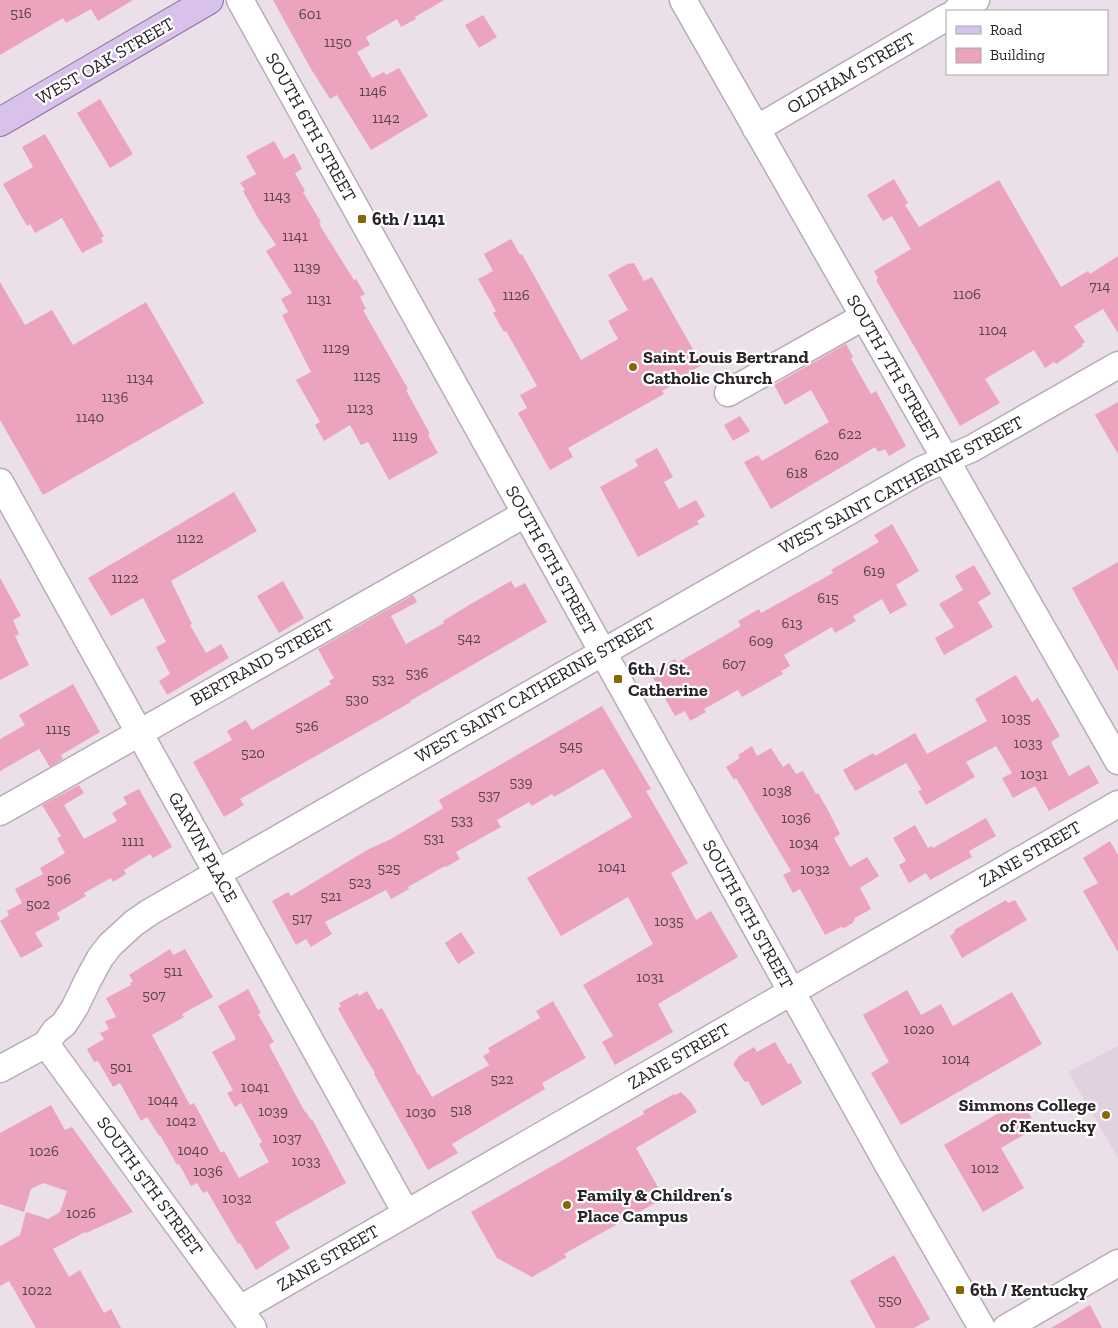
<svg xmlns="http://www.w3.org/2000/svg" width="1118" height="1328" font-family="'Zilla Slab',serif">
<rect width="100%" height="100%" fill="#ebe0e9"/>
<polygon fill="#e2d1df" points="1118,1046 1118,1158 1068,1072"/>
<g fill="#eca3be">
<polygon points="0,0 133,0 98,21 91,9 66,23 63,18 0,55"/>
<polygon points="273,0 444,0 415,17 416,19 401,27 397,19 366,37 370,45 357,52 372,78 384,72 386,75 399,68 428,116 371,150 337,95 330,99 311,69"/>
<polygon points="483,15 497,37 479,48 465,25"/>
<polygon points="100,99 133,154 110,168 77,113"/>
<polygon points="45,134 104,236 101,238 103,242 82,253 62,218 35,233 30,224 27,226 3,184 33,167 22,147"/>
<polygon points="274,141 284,159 294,153 302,169 295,173 305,191 303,192 321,222 319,223 322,229 354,280 356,279 365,294 360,297 366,309 363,310 408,389 406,390 430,434 428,435 438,453 389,480 368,442 361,445 350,425 324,441 315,425 320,422 296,380 311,372 282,315 288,312 281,299 292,293 266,251 276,245 258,218 243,191 245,190 240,183 256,174 246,156"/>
<polygon points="894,179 908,203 905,205 919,227 999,180 1061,287 1088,271 1090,274 1118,256 1118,333 1103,309 1074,326 1085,342 1082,344 1083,346 1056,364 1054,362 1045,368 1034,350 985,379 1000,403 960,426 876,280 878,278 874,271 911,249 892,216 883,221 867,195"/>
<polygon points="511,239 520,255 522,254 581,360 618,339 608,321 628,310 608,275 629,263 630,264 634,263 644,281 652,277 702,365 693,370 695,372 662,391 664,394 568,448 573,457 550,470 518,413 527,408 520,395 537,386 506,331 504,332 493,313 496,311 478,279 493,271 484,254"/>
<polygon points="0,282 25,325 52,310 73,345 146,302 204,403 43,495 0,420"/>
<polygon points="846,344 853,357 851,359 871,394 876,391 906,446 889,456 885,449 878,452 875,447 771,509 744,462 758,455 762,461 829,422 811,390 785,405 774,385"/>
<polygon points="1118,402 1118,454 1095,415"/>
<polygon points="740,416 750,431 733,441 724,425"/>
<polygon points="657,448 673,477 664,482 679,509 696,500 705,516 697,521 699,524 638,557 600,487 638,466 635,460"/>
<polygon points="234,492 257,531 171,581 192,624 190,625 206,653 221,644 229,658 167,695 159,681 170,674 156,647 166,642 143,598 111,616 88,578"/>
<polygon points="892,524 919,571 896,585 907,605 890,614 882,599 853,616 856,621 835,633 832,627 784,655 790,666 781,671 783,674 742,697 738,690 704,709 706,712 690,721 685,711 675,716 651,674 675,659 677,663 741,626 738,621 759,609 761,613 833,573 831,570 879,542 874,535"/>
<polygon points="1118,562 1118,672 1072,588"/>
<polygon points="974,565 991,594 978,602 993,627 944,655 935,638 954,627 939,604 963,590 955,576"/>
<polygon points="0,578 21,616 13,620 19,634 15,636 29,665 0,680"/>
<polygon points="283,581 304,618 279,633 257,596"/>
<polygon points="511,581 515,588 525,583 547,622 410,701 411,702 240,799 244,805 224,817 193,762 232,740 227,731 246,720 252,730 331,684 329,681 334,678 318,649 413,595 417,602 391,616 406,644 444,623 443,621 469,605"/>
<polygon points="1016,675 1032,702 1038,698 1060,736 1051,742 1069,776 1089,765 1099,783 1049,811 1035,786 1013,798 1002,778 1012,773 996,746 966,762 975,777 926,805 918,791 922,790 906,763 855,791 843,770 873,753 875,756 915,733 927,754 987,721 975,699"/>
<polygon points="73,684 100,732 61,755 63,759 50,767 39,749 0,771 0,739 25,725 19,715"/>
<polygon points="602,706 651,789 646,791 688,863 671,873 696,920 711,911 738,957 658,1004 673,1032 615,1065 602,1042 613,1036 583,985 653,944 628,897 561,936 527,878 632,817 604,770 602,769 554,797 552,794 532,806 529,802 497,820 501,827 456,852 460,859 446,867 445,866 408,887 409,889 391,899 386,890 325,922 332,934 311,947 306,939 296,945 272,901 288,892 291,896 367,850 391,839 430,816 443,808 439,800"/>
<polygon points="752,746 757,756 771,748 783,767 789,763 796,774 803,771 816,794 818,793 828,810 840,834 834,838 850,867 867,857 879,876 860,888 871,909 855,918 853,923 844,928 841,927 825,935 800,889 793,893 783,875 791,871 736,778 734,780 726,767 740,758 738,755"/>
<polygon points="79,785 84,793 64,805 84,839 117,821 112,813 127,804 123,797 139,789 172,847 153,858 150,854 124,870 126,874 113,882 111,878 84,893 86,896 57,913 60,919 35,933 43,946 21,958 0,921 9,915 7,911 22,903 15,889 43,874 40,868 65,853 57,838 61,836 42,805"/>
<polygon points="986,818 996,836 969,851 972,857 930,880 926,873 909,883 899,865 906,861 893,838 915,825 928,848 932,846 933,848"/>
<polygon points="1110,841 1118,855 1118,952 1083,891 1098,883 1083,858"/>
<polygon points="1006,900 1008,903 1015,900 1027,920 962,958 950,936 955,932 954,930"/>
<polygon points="461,932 475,953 458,964 445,943"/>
<polygon points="170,949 173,955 185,949 213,997 182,1014 184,1017 152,1035 190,1105 194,1103 221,1153 224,1151 239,1178 269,1162 259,1144 262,1142 241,1103 235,1107 227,1093 233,1090 212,1052 236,1039 218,1006 248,989 261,1013 258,1014 274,1042 269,1045 272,1051 305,1112 306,1112 311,1120 312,1119 346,1183 275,1222 290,1248 256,1270 240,1243 238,1244 207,1191 203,1193 197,1183 191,1186 179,1164 177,1165 160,1135 159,1136 147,1117 141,1121 120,1083 113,1087 98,1061 94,1062 87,1049 104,1039 100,1033 109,1029 105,1021 116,1017 106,998 131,985 130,983 133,981 129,975"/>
<polygon points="907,990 921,1015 941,1004 953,1026 1012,992 1042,1044 901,1125 871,1073 889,1062 863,1015"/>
<polygon points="367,991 378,1010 382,1008 404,1048 418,1075 419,1074 432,1097 489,1065 483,1056 490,1052 488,1048 540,1018 536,1011 553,1001 586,1058 542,1083 545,1089 452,1144 458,1153 428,1170 374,1074 375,1073 367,1060 338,1009 341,1006 339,1003 358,993 359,996"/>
<polygon points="775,1042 788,1064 791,1063 802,1083 762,1106 748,1081 745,1082 733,1064 739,1056 754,1047 757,1052"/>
<polygon points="681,1092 690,1101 697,1112 636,1148 664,1198 564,1254 567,1257 532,1277 497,1258 471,1212 644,1114 643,1111 674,1094 675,1095"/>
<polygon points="1021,1100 1037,1127 1001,1148 1024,1188 983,1212 944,1145"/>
<polygon points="51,1105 65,1130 72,1127 133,1212 86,1233 85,1232 53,1249 69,1277 80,1270 104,1313 111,1309 121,1328 36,1328 9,1281 0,1286 0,1246 20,1235 26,1212 48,1219 60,1212 67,1191 43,1183 31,1189 24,1212 0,1204 0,1133"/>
<polygon points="894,1255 930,1319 914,1328 876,1328 850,1281"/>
<polygon points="1090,1305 1102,1328 1051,1328"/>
</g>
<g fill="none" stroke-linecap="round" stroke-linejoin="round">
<g stroke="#b8adb6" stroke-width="29">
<g id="minor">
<polyline points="240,0 888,1165 982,1328"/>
<polyline points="683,0 1118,761"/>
<polyline points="956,11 976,0"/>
<polyline points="756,129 947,17"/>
<polyline points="728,393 863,317"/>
<polyline points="0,482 406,1213"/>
<polyline points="0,812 525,514"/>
<polyline points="46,1044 253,1328"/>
<polyline points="0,1069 46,1044 55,1031 64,1024 75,1007 88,980 100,958 110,945 134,923 150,912 921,470 971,449 1118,365"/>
<polyline points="240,1309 1118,804"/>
<polyline points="1006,1328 1118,1263"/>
</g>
</g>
<g stroke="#8a719d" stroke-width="30">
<polyline id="major" points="0,122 209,0"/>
</g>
<use href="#minor" stroke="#fff" stroke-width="26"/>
<use href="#major" stroke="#d8c2eb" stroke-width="28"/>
</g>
<g fill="#866905" stroke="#fff" stroke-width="2">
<rect x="357" y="214" width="10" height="10" rx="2.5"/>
<circle cx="633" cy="367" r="5"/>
<rect x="613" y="674" width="10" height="10" rx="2.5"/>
<circle cx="1106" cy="1115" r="5"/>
<circle cx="567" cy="1205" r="5"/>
<rect x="955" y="1285" width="10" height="10" rx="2.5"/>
</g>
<g text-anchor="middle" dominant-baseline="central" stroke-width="4.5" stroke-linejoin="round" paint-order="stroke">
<g font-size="15" fill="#59444d">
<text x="21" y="13">516</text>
<text x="310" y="14">601</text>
<text x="338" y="42">1150</text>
<text x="373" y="91">1146</text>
<text x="386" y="118">1142</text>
<text x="277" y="196">1143</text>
<text x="295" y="236">1141</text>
<text x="307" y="267">1139</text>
<text x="1100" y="286">714</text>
<text x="967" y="294">1106</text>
<text x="516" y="295">1126</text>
<text x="319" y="299">1131</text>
<text x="993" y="330">1104</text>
<text x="336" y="348">1129</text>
<text x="367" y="376">1125</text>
<text x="140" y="378">1134</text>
<text x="115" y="397">1136</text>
<text x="360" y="408">1123</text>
<text x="90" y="417">1140</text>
<text x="850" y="434">622</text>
<text x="405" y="436">1119</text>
<text x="827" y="455">620</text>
<text x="797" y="473">618</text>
<text x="190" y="538">1122</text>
<text x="874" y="571">619</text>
<text x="125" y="578">1122</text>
<text x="828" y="598">615</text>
<text x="792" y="623">613</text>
<text x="469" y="638">542</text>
<text x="761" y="641">609</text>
<text x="734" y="664">607</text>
<text x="417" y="673">536</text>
<text x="383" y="679">532</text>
<text x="357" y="699">530</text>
<text x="1016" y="718">1035</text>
<text x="307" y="726">526</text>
<text x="58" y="729">1115</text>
<text x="1028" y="743">1033</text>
<text x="571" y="746">545</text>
<text x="253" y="753">520</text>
<text x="1034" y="774">1031</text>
<text x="521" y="782">539</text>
<text x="777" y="791">1038</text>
<text x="489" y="795">537</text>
<text x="796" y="818">1036</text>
<text x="462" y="820">533</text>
<text x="434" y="838">531</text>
<text x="133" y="841">1111</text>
<text x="804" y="843">1034</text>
<text x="612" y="867">1041</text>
<text x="389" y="868">525</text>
<text x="815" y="869">1032</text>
<text x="59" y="879">506</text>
<text x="360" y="882">523</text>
<text x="331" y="896">521</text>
<text x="38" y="904">502</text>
<text x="302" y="918">517</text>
<text x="669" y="921">1035</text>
<text x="173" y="971">511</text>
<text x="650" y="977">1031</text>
<text x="154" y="995">507</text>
<text x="919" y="1029">1020</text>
<text x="956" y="1059">1014</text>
<text x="121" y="1067">501</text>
<text x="502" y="1079">522</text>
<text x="255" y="1087">1041</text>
<text x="163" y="1100">1044</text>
<text x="461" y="1110">518</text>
<text x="273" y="1111">1039</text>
<text x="421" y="1112">1030</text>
<text x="181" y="1121">1042</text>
<text x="287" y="1138">1037</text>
<text x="193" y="1150">1040</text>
<text x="44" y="1151">1026</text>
<text x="306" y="1161">1033</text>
<text x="985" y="1168">1012</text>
<text x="208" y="1171">1036</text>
<text x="237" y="1198">1032</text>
<text x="81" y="1213">1026</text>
<text x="37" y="1290">1022</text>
<text x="890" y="1300">550</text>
</g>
<g font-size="18" fill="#282427" stroke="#fff">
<text transform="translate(105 61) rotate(-30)">WEST OAK STREET</text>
<text transform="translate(851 73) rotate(-30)">OLDHAM STREET</text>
<text transform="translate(311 127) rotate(61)">SOUTH 6TH STREET</text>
<text transform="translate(893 368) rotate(60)">SOUTH 7TH STREET</text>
<text transform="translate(901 485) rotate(-28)">WEST SAINT CATHERINE STREET</text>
<text transform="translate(551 560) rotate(61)">SOUTH 6TH STREET</text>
<text transform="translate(262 662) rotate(-29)">BERTRAND STREET</text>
<text transform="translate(535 690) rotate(-30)">WEST SAINT CATHERINE STREET</text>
<text transform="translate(203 847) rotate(61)">GARVIN PLACE</text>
<text transform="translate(1030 854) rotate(-30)">ZANE STREET</text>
<text transform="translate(748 914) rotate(61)">SOUTH 6TH STREET</text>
<text transform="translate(679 1056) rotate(-30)">ZANE STREET</text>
<text transform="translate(150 1186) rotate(54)">SOUTH 5TH STREET</text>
<text transform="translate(328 1258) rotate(-30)">ZANE STREET</text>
</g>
<g font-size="18" font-weight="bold" fill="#282427" stroke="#fff" text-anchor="start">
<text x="372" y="219">6th / 1141</text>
<text x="643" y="357">Saint Louis Bertrand<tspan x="643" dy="21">Catholic Church</tspan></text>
<text x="628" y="669">6th / St.<tspan x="628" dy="21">Catherine</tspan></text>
<text x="1096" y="1105" text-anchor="end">Simmons College<tspan x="1096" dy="21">of Kentucky</tspan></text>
<text x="577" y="1195">Family &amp; Children’s<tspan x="577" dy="21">Place Campus</tspan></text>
<text x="970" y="1290">6th / Kentucky</text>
</g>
</g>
<rect x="946" y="10" width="162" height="65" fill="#ffffff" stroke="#a9a7a9"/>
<rect x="956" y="26" width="25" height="8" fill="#d8c2eb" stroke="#a9a7a9"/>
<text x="990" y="35" font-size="15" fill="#282427">Road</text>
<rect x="956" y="48" width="25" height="15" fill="#eca3be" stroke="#a9a7a9"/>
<text x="990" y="60" font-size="15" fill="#282427">Building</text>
</svg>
